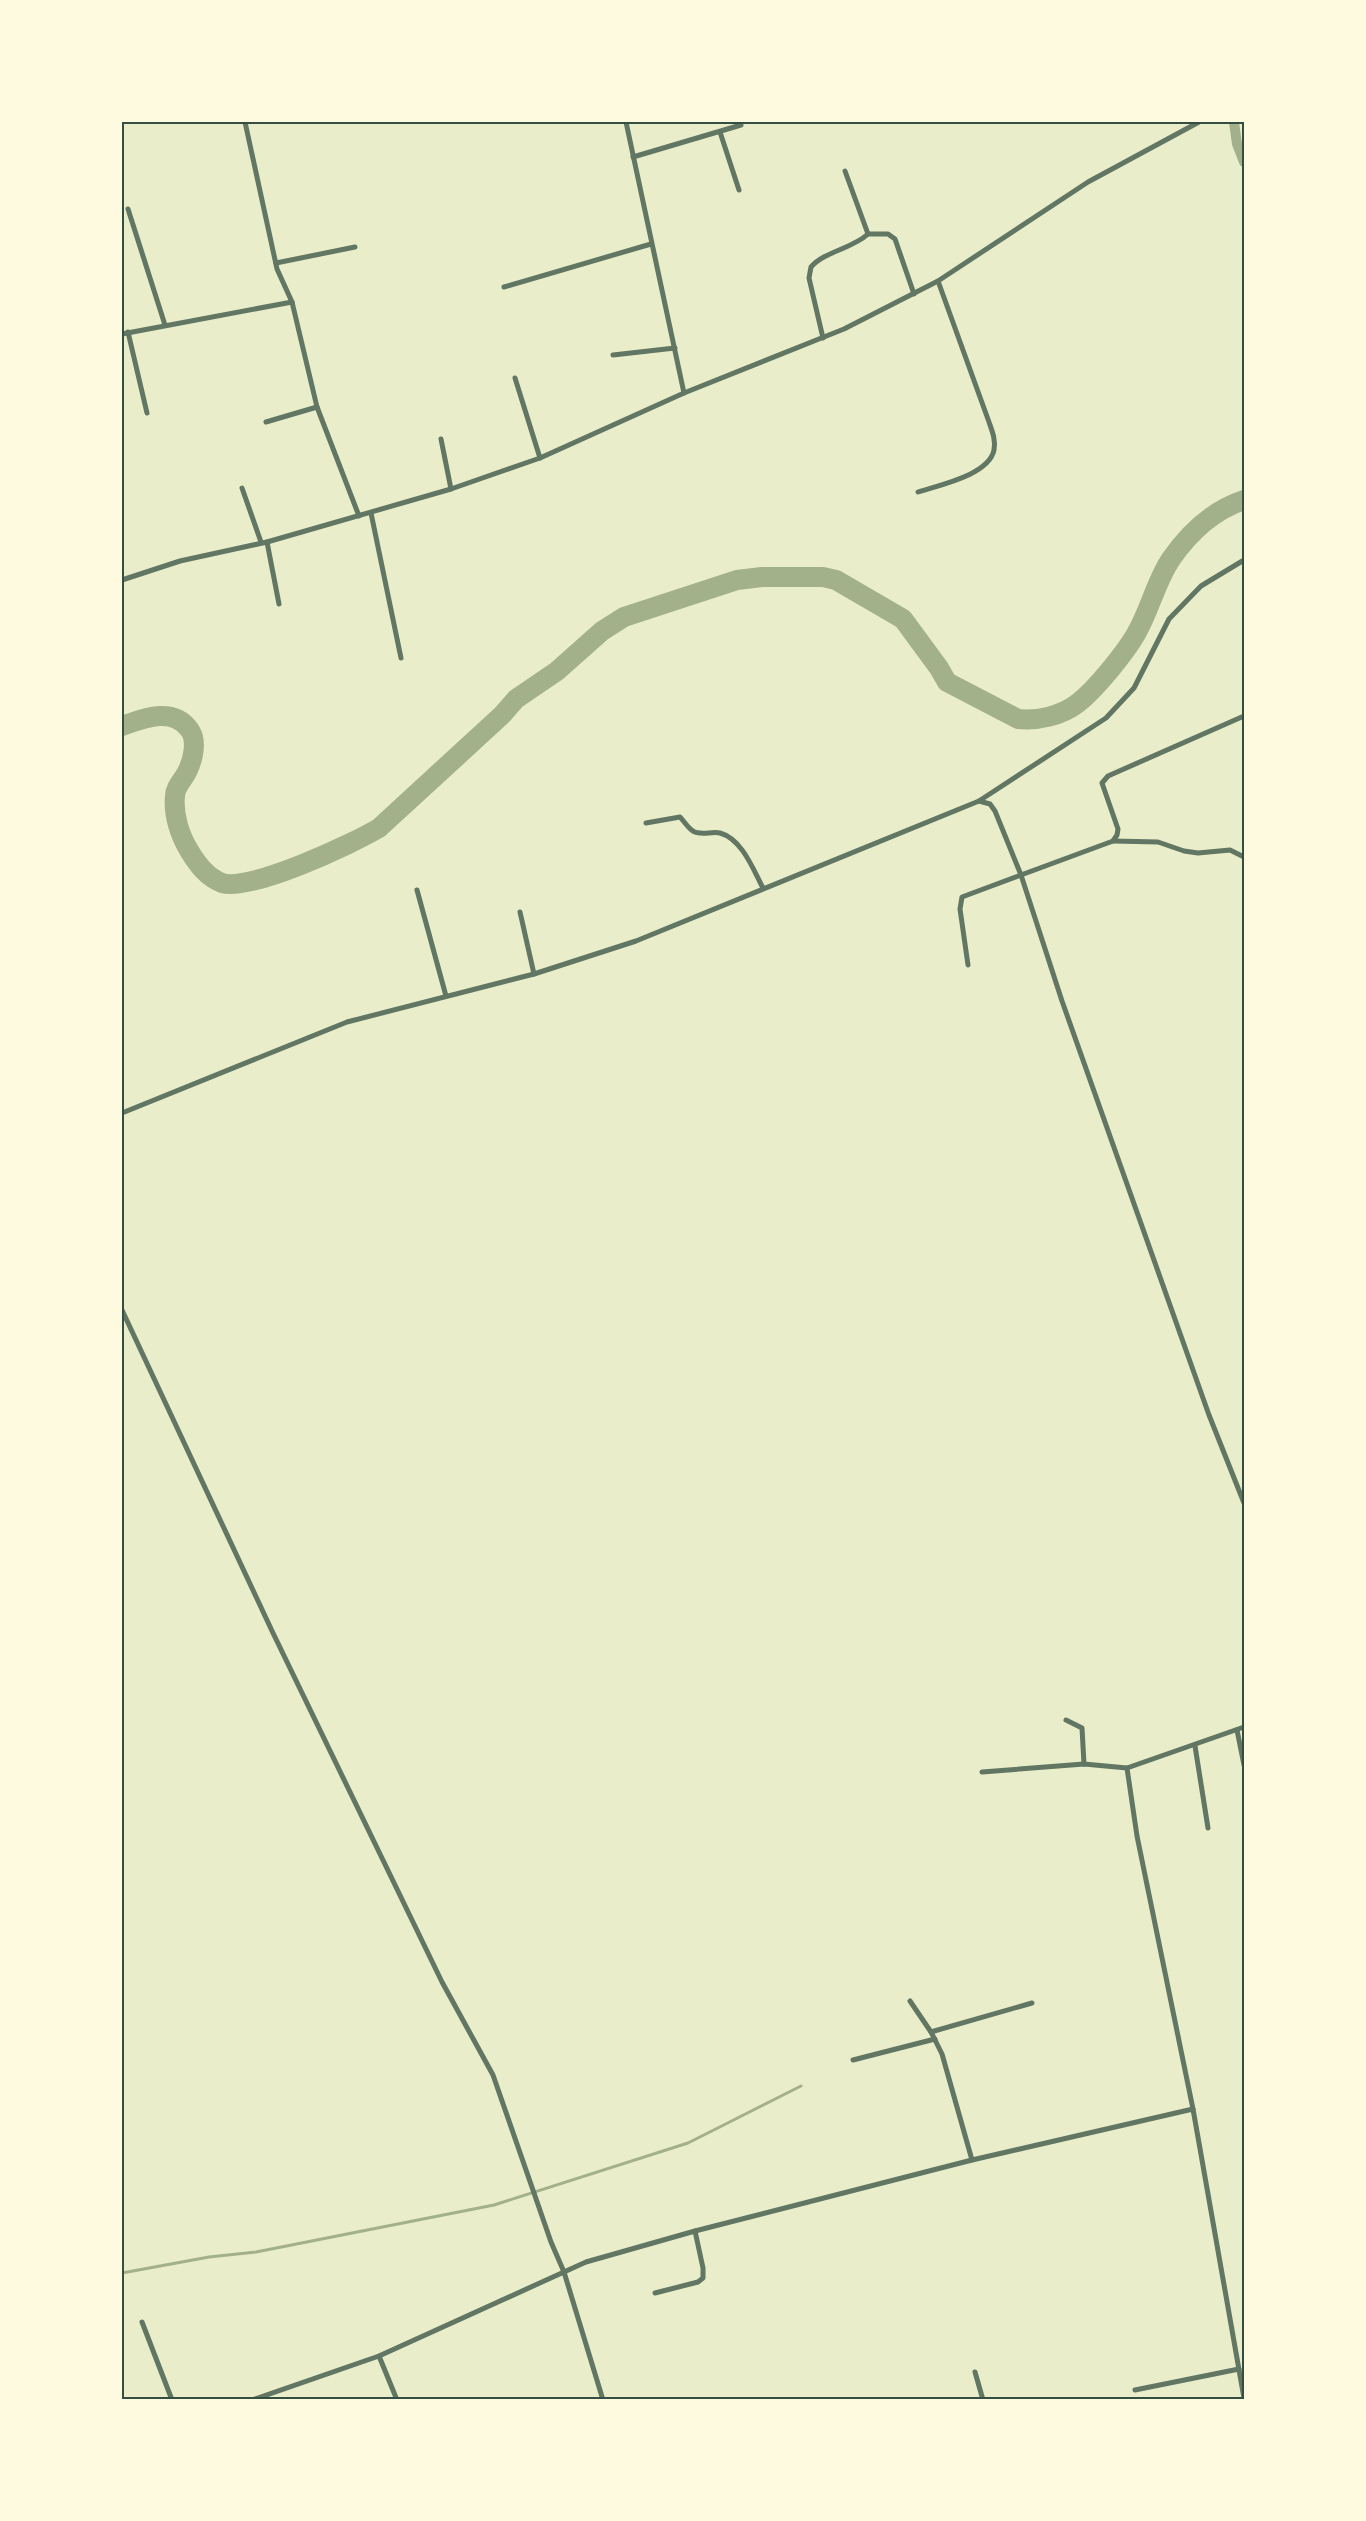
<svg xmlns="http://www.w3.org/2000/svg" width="1366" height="2521" font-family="Manrope,sans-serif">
<rect width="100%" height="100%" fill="#e9edc9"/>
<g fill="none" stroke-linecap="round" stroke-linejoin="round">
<polyline stroke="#a3b18a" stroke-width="3" points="122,2273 209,2257 256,2252 494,2205 688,2143 801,2086"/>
<polyline stroke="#a3b18a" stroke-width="10" points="1234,122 1237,144 1244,162"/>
<path stroke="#a3b18a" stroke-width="20" d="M 122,726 C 142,719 172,706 189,729 C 198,740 193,760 187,772 C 183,780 175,787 175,796 C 173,815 180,836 190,852 C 198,865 207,877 222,883 C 250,892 352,844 379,828 L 502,715 L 516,699 L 557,671 L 602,631 L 624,617 L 737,580 L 762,577 L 823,577 L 836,580 L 903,619 L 939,668 L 947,682 L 1018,719 C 1038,721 1061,716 1078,703 C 1096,689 1125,653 1136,634 C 1150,610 1156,581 1171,559 C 1189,533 1214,510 1244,500"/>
<g stroke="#617663" stroke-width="5">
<polyline points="245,122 277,269 292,302 317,407 359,516"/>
<polyline points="626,122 684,393"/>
<polyline points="720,132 739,190"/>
<polyline points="633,157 741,125"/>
<polyline points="128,209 165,325"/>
<polyline points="868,234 888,234 895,239 914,294"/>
<polyline points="276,263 355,247"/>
<polyline points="504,287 651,244"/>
<polyline points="128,332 147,413"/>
<polyline points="122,334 292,302"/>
<path d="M 823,338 L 809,278 L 811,267 C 825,251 852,249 868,234 L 845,171"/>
<polyline points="613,355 675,348"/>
<polyline points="515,378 540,458"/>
<polyline points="266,422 317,407"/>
<polyline points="441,439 451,489"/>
<polyline points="242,488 261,542"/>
<path d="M 918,492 C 939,485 989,475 994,450 C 996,440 992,431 989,422 L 938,281"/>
<polyline points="371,513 401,658"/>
<polyline points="267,542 279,604"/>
<polyline points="122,580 180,561 267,542 451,489 540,458 684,393 844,329 938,281 1088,182 1199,122"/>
<polyline points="979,801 1106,718 1134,688 1169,619 1201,586 1244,560"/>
<path d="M 646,823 L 680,817 C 684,821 688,828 693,831 C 700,836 712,831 720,833 C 742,839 753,869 763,888"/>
<polyline points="1113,841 1158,842 1184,851 1198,853 1230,850 1244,857"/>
<polyline points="417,890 446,996"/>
<polyline points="520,912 534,974"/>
<polyline points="968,965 960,909 962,897 1021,875 1062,1001 1209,1415 1244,1503"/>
<polyline points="122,1113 347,1022 534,974 636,941 979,801 990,804 995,811 1021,875 1113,841 1117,835 1118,829 1102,783 1108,776 1244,716"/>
<polyline points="122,1310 273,1633 442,1982 493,2075 551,2242 564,2272 603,2400"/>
<polyline points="1066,1720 1082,1728 1084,1764"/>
<polyline points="1244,1727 1127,1768 1137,1836 1193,2109 1244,2398"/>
<polyline points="1237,1730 1244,1765"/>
<polyline points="1195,1746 1208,1828"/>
<polyline points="982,1772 1084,1764 1127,1768"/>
<polyline points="910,2001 931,2032 942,2054 972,2160"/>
<polyline points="931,2032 1032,2003"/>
<polyline points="853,2060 935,2039"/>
<polyline points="655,2293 698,2282 703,2278 703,2268 695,2231"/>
<polyline points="142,2322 172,2400"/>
<polyline points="379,2356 397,2400"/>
<polyline points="975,2372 983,2400"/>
<polyline points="1135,2390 1239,2369"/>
<polyline points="252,2400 379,2356 586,2262 695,2231 972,2160 1193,2109"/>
</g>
</g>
<rect width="1366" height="2521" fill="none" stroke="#fefae0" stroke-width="246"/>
<rect x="123" y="123" width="1120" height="2275" fill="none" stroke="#344e41" stroke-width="2"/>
</svg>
